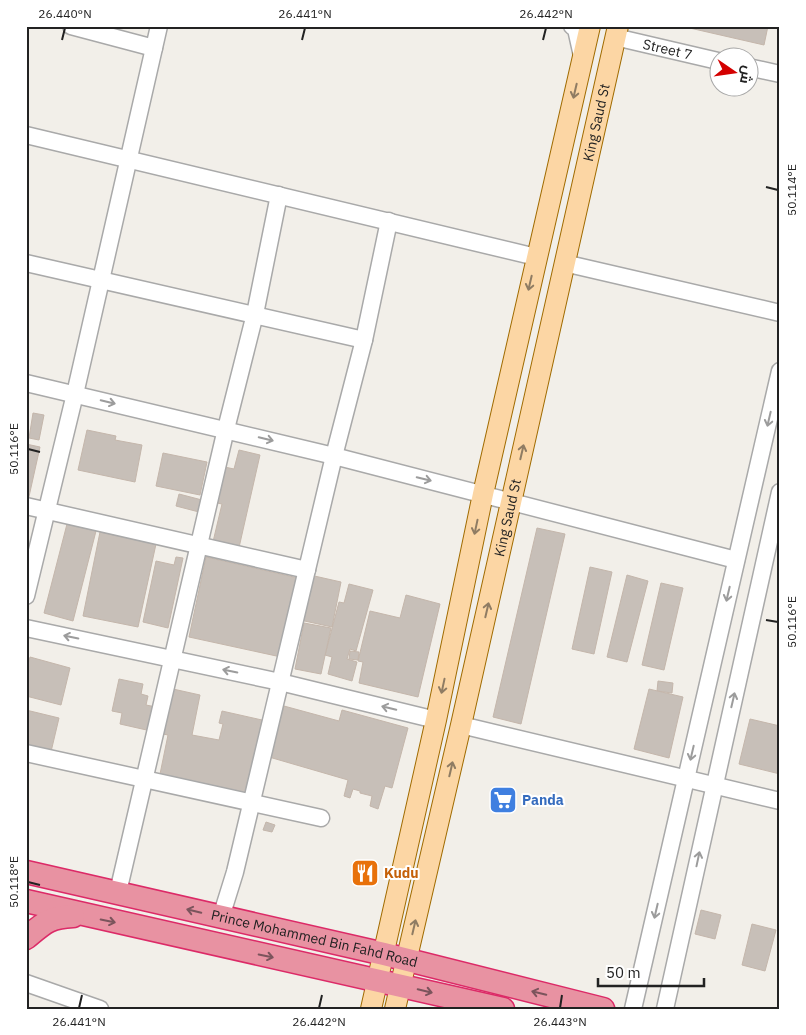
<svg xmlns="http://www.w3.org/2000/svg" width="806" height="1035" font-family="'IBM Plex Sans',Cairo,sans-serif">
<rect width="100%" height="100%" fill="#f2efe9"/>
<g fill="#c7bfb8" stroke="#c4b6ab">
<polygon points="681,26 768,26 764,45"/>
<polygon points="33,413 44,415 39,440 29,438"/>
<polygon points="87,430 116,436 115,440 142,445 135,482 78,470"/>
<polygon points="26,444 40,447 28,501 26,501"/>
<polygon points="239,450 260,455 238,552 212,546 222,504 212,502 220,466 234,469"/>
<polygon points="163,453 207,462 200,495 156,486"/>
<polygon points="179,494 202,500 199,512 176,506"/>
<polygon points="67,524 96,531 73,621 44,613"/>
<polygon points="537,528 565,534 521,724 493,717"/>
<polygon points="100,532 156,544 138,627 83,616"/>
<polygon points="176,557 183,558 168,628 143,622 156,561 174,565"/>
<polygon points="206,557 298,578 281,657 189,637"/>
<polygon points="590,567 612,572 594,654 572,649"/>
<polygon points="310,575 341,582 332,627 300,620"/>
<polygon points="627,575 648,581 627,662 607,657"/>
<polygon points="661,583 683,588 664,670 642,665"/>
<polygon points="349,584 373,590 356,651 350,649 347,659 357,662 352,681 328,674 332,657 325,655 339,602 344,603"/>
<polygon points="406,595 440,604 418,697 359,683 363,662 358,661 370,611 400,618"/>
<polygon points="304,623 331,628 321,674 295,669"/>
<polygon points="350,651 359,652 358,660 349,659"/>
<polygon points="30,657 70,668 61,705 26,696 26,672"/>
<polygon points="119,679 143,684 141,694 148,696 146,705 156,707 151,731 120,724 122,713 112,711"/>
<polygon points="658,681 673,683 672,693 657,691"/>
<polygon points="173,689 200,695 192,735 219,740 223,724 219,723 222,711 262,720 246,797 159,779 168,735 163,734"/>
<polygon points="649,689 683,697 669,758 634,749"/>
<polygon points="284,706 339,721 342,710 408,728 392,788 385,786 378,809 370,806 372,796 360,793 360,791 353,789 350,798 344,796 348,780 269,757"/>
<polygon points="26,710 59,718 50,756 26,750"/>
<polygon points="750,719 780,726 780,774 739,764"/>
<polygon points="266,822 275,825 272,832 263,830"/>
<polygon points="701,910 721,915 715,939 695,934"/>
<polygon points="752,924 776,930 765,971 742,965"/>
</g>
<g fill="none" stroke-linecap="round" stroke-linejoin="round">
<g stroke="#a9a9a9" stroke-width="19">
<g id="minor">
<polyline points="71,26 154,48"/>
<polyline points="572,26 576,29 582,56"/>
<path id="s1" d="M 615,37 L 718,61"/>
<polyline points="748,67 780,74"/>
<polyline points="26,135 536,257"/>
<polyline points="26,263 364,340"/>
<polyline points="564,263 780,313"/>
<polyline points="26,383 334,456 736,560"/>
<polyline points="26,506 307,570"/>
<polyline points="26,596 75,394 159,26"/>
<polyline points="26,628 280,682 436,720"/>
<polyline points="461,725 780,801"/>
<polyline points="26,753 321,818"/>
<polyline points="118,892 226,429 255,314 279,195"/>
<polyline points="221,917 235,872 334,456 364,340 389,221"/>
<polyline points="26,983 100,1009"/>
<polyline points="633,1009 780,371"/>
<polyline points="665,1009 780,492"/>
</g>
</g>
<g stroke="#a06b00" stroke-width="22">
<g id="major">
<polyline points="371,1009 436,720 483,494 590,26"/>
<path id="s2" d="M 395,1009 L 461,725 L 618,26"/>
</g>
</g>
<g stroke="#dc2a67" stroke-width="25">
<g id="highway">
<path id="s3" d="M 26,872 L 384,954 L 603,1009"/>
<polyline points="26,901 503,1009"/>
<path d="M 26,938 C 44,923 49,917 73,916"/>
</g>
</g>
<use href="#minor" stroke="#fff" stroke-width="16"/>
<use href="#major" stroke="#fcd6a4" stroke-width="20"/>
<use href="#highway" stroke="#e892a2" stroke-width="22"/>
</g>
<defs><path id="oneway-shaft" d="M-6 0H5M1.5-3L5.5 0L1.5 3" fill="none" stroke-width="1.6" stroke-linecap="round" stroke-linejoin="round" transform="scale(1.25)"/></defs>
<g stroke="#8f7c63">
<use href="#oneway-shaft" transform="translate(575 91) rotate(103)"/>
<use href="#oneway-shaft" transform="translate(530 283) rotate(103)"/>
<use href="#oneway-shaft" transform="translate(522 452) rotate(-77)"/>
<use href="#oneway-shaft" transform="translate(476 527) rotate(102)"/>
<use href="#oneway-shaft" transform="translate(487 610) rotate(-77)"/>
<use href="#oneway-shaft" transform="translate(443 686) rotate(102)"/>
<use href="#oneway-shaft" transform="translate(451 769) rotate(-77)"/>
<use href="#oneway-shaft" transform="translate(414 927) rotate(-77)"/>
</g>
<g stroke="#9c9c9c">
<use href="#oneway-shaft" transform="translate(108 402) rotate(13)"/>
<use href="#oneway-shaft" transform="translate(769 419) rotate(103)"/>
<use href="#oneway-shaft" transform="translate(266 439) rotate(14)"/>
<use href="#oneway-shaft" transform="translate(424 479) rotate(14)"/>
<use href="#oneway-shaft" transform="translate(728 594) rotate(103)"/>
<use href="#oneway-shaft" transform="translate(71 637) rotate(-168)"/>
<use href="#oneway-shaft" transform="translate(230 671) rotate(-168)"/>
<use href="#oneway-shaft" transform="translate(733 700) rotate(-77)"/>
<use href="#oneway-shaft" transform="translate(389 708) rotate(-166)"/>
<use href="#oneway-shaft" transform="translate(692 753) rotate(103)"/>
<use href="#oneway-shaft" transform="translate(698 859) rotate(-78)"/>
<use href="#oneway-shaft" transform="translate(656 911) rotate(103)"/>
</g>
<g stroke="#7b545c">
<use href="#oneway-shaft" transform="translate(194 911) rotate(-166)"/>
<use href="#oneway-shaft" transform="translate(108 921) rotate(12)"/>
<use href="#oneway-shaft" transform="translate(266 956) rotate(12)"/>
<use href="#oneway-shaft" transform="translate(425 991) rotate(13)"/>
<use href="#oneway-shaft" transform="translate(539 993) rotate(-166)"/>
</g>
<path fill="none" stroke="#222" stroke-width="2" d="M 62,40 L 65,28M 302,40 L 305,28M 543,40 L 546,28M 766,187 L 778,190M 28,449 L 40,452M 766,620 L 778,622M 28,882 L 40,885M 79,1008 L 82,995M 319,1008 L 322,995M 560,1008 L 562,995"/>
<defs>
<g id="supermarket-square" transform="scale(1.4375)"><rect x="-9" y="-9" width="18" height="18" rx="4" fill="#3f7fe0" stroke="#fff"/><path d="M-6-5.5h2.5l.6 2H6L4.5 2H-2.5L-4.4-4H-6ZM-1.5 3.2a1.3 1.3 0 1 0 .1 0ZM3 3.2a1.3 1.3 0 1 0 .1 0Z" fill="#fff"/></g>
<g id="restaurant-square" transform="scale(1.4375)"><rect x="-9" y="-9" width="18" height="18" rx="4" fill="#e8710a" stroke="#fff"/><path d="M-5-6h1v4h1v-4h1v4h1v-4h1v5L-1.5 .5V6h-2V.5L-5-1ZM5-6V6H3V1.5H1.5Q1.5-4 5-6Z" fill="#fff"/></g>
</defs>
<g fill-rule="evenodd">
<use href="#supermarket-square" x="503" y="800"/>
<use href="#restaurant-square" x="365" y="873"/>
</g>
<g text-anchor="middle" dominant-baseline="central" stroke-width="4" stroke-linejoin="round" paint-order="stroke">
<g font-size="14" fill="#222" stroke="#fff">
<text stroke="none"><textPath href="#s1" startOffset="54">Street 7</textPath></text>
<text stroke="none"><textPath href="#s2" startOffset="909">King Saud St</textPath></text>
<text stroke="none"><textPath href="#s2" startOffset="504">King Saud St</textPath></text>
<text stroke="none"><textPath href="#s3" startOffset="296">Prince Mohammed Bin Fahd Road</textPath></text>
</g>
<g font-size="14" font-weight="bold" fill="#366cbe" stroke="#fff" text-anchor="start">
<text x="522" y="800">Panda</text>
</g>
<g font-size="14" font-weight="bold" fill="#c56008" stroke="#fff" text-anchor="start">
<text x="384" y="873">Kudu</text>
</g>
</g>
<rect width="806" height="1035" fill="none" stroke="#ffffff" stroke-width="55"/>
<g transform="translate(734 72) rotate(103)"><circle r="24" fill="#ffffff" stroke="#a7a7a7"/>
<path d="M0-4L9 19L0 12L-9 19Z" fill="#d40000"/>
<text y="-8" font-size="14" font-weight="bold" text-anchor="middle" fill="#222222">ش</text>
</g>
<path d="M598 978v8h106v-8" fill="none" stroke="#222222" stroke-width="2.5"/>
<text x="606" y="978" font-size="15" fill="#222222" stroke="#ffffff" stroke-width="4" paint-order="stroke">50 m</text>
<rect x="28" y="28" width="750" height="980" fill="none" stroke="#222" stroke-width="2"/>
<g font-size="12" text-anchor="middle" fill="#222">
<text x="65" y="18">26.440°N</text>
<text x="305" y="18">26.441°N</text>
<text x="546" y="18">26.442°N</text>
<text transform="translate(792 190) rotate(-90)" y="4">50.114°E</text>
<text transform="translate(14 449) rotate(-90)" y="4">50.116°E</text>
<text transform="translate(792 622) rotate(-90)" y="4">50.116°E</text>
<text transform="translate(14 882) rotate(-90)" y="4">50.118°E</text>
<text x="79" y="1026">26.441°N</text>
<text x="319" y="1026">26.442°N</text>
<text x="560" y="1026">26.443°N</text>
</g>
</svg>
